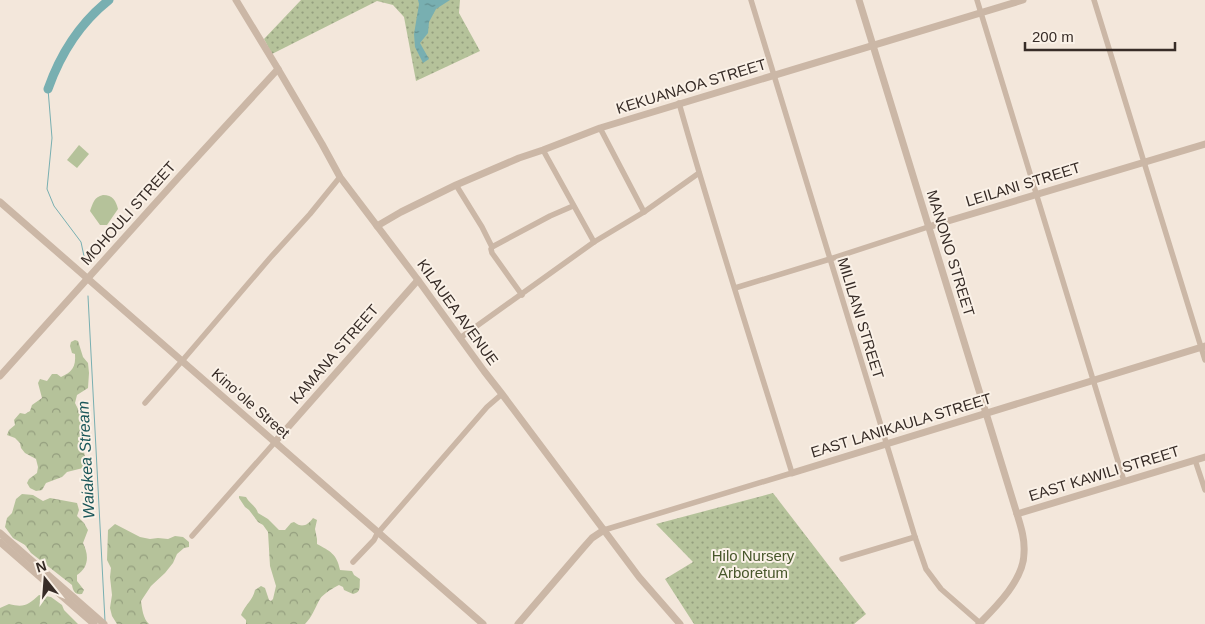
<svg xmlns="http://www.w3.org/2000/svg" width="1205" height="624" font-family="Arial,sans-serif">
<defs>
<pattern id="forest-crowns" width="20" height="18" patternUnits="userSpaceOnUse" patternTransform="scale(1.25)"><rect width="20" height="18" fill="#b5c29a"/><path d="M2 6a3 3 0 1 1 6 0M12 15a3 3 0 1 1 6 0" fill="none" stroke="#949e7e"/></pattern>
<pattern id="park-dots" width="8" height="8" patternUnits="userSpaceOnUse" patternTransform="scale(1.25)"><rect width="8" height="8" fill="#b5c29a"/><path d="M2 2h.1M6 6h.1" fill="none" stroke="#949e7e" stroke-width="1.8" stroke-linecap="round"/></pattern>
<pattern id="water-ripples" width="26" height="14" patternUnits="userSpaceOnUse" patternTransform="scale(1.25)"><rect width="26" height="14" fill="#78afb1"/><path d="M2 4q2-2 4 0t4 0M15 11q2-2 4 0t4 0" fill="none" stroke="#638f90"/></pattern>
</defs>
<rect width="100%" height="100%" fill="#f3e7db"/>
<g fill="#b5c29a">
<polygon points="79,145 89,154 77,168 67,160"/>
<path d="M 103,195 C 113,195 116,201 118,209 L 107,225 L 100,225 L 90,211 C 93,203 94,197 103,195 Z"/>
</g>
<g fill="url(#forest-crowns)">
<path d="M 75,340 L 78,341 L 83,357 L 88,363 L 89,373 L 88,388 L 77,395 L 75,403 L 80,413 L 85,421 L 86,425 L 82,441 L 85,457 L 83,468 L 67,472 L 62,477 L 46,483 L 42,490 L 36,491 L 30,488 L 27,483 L 29,479 L 37,473 L 38,467 L 36,459 L 25,453 L 21,448 L 20,443 L 15,438 L 7,435 L 9,430 L 15,425 L 14,420 L 20,413 L 25,414 L 30,411 L 32,405 L 42,398 L 38,383 L 40,379 L 47,381 L 52,374 L 57,374 L 61,377 C 72,372 76,367 75,354 L 72,353 L 70,346 L 71,342 Z"/>
<path d="M 22,494 L 33,495 L 43,501 L 50,498 L 77,503 L 79,510 L 77,516 L 84,523 L 88,530 L 83,543 C 89,555 89,567 77,575 L 77,581 L 84,590 L 82,594 C 75,595 73,591 72,585 L 31,553 L 25,545 L 13,538 L 5,527 L 7,518 L 12,513 L 16,499 Z"/>
<path d="M 239,496 L 246,497 C 249,503 256,506 258,513 L 268,519 L 279,530 L 285,530 L 291,523 L 294,522 C 302,528 307,526 313,518 L 317,520 L 315,529 L 317,539 L 317,544 C 330,551 337,554 340,570 L 352,571 L 354,575 L 360,579 C 359,586 362,592 353,594 L 344,590 L 343,587 L 339,585 C 333,588 323,594 320,599 C 315,608 312,617 305,624 L 246,624 L 246,620 L 241,615 C 245,605 253,600 255,590 L 261,586 L 265,588 L 269,600 L 271,601 L 273,599 L 276,586 L 270,566 L 268,532 L 263,525 L 258,522 L 249,510 L 245,507 L 239,498 Z"/>
<path d="M 115,524 L 140,537 L 150,539 L 158,538 L 168,539 L 175,536 L 183,537 L 189,542 L 189,547 L 184,548 L 177,554 L 173,563 L 165,573 L 151,586 L 141,601 C 142,608 143,619 149,624 L 117,624 L 112,616 L 110,608 L 112,595 L 110,577 L 111,568 L 107,560 L 108,530 Z"/>
<path d="M 39,595 L 51,597 L 62,605 L 64,610 L 78,624 L 0,624 L 0,608 L 9,604 C 24,608 28,605 39,595 Z"/>
</g>
<g fill="url(#park-dots)">
<polygon points="301,0 460,0 459,13 480,51 416,81 404,17 393,5 377,1 272,54 264,39"/>
<polygon points="773,493 866,614 854,624 694,624 665,579 693,562 656,524"/>
</g>
<polygon fill="url(#water-ripples)" points="418,0 450,0 436,9 429,22 428,33 420,43 429,59 423,63 415,47 414,34 419,4"/>
<g fill="none" stroke-linecap="round" stroke-linejoin="round">
<g stroke="#78afb1" stroke-width="1">
<polyline points="48,89 52,138 47,189 54,206 81,242 85,261"/>
<polyline points="88,296 105,621"/>
</g>
<path stroke="#78afb1" stroke-width="9" d="M 48,89 C 60,55 80,23 109,0"/>
<g stroke="#cbb7a6" stroke-width="5.5">
<polyline points="751,0 915,537 926,569 941,589 980,623"/>
<polyline points="977,0 1124,481"/>
<polyline points="1094,0 1205,360"/>
<polyline points="600,128 644,212"/>
<polyline points="543,150 594,242"/>
<polyline points="456,185 482,227 492,247 491,249 492,253 522,295"/>
<polyline points="492,247 550,216 573,206"/>
<polyline points="735,288 830,259 928,227"/>
<polyline points="460,338 594,242 644,212 699,173"/>
<polyline points="145,403 182,361 270,258 310,214 340,177"/>
<polyline points="1195,460 1205,490"/>
<path d="M 604,530 L 792,473 C 754,350 714,227 679,103"/>
<polyline points="192,536 275,442"/>
<polyline points="842,559 915,537"/>
<polyline points="353,562 374,540 377,534 487,407 502,394"/>
</g>
<g stroke="#cbb7a6" stroke-width="7">
<polyline points="236,0 278,69 322,144 340,177 418,280 484,371 502,394 639,577 680,624"/>
<path d="M 859,0 L 1017,514 C 1021,527 1025,539 1024,553 C 1024,579 997,606 979,624"/>
<polyline points="0,202 483,624"/>
<polyline points="377,226 401,212 456,185 519,158 543,150 600,128 1023,0"/>
<polyline points="928,227 1205,144"/>
<polyline points="0,376 178,178 278,69"/>
<polyline points="275,442 418,280"/>
<polyline points="792,473 1205,346"/>
<polyline points="1017,514 1205,457"/>
<polyline points="0,533 104,624"/>
<polyline points="0,542 94,624"/>
<polyline points="518,624 584,547 592,538 604,530"/>
</g>
</g>
<g text-anchor="middle" dominant-baseline="central" stroke-width="4" stroke-linejoin="round" paint-order="stroke">
<g font-size="15" fill="#372c27" stroke="#faf1e7">
<text transform="translate(691 86) rotate(-17)">KEKUANAOA STREET</text>
<text transform="translate(1023 184) rotate(-17)">LEILANI STREET</text>
<text transform="translate(128 213) rotate(-48)">MOHOULI STREET</text>
<text transform="translate(951 253) rotate(73)">MANONO STREET</text>
<text transform="translate(458 312) rotate(54)">KILAUEA AVENUE</text>
<text transform="translate(861 318) rotate(73)">MILILANI STREET</text>
<text transform="translate(334 354) rotate(-49)">KAMANA STREET</text>
<text transform="translate(251 403) rotate(41)">Kinoʻole Street</text>
<text transform="translate(901 425) rotate(-17)">EAST LANIKAULA STREET</text>
<text transform="translate(1104 473) rotate(-17)">EAST KAWILI STREET</text>
</g>
<g font-size="15" fill="#47562a" stroke="#faf1e7">
<text x="753" y="555">Hilo Nursery<tspan x="753" dy="17">Arboretum</tspan></text>
</g>
<g font-size="16" font-style="italic" fill="#1b575a" stroke="#faf1e7">
<text transform="translate(86 460) rotate(-93)">Waiakea Stream</text>
</g>
</g>
<g transform="translate(45 579) rotate(343)" stroke="#faf1e7" stroke-width="4" paint-order="stroke">
<path d="M0-4L9 19L0 12L-9 19Z" fill="#372c27"/>
<text y="-8" font-size="14" font-weight="bold" text-anchor="middle" fill="#372c27">N</text>
</g>
<path d="M1025 42v8h150v-8" fill="none" stroke="#372c27" stroke-width="2.5"/>
<text x="1032" y="42" font-size="15" fill="#372c27" stroke="#faf1e7" stroke-width="4" paint-order="stroke">200 m</text>
</svg>
